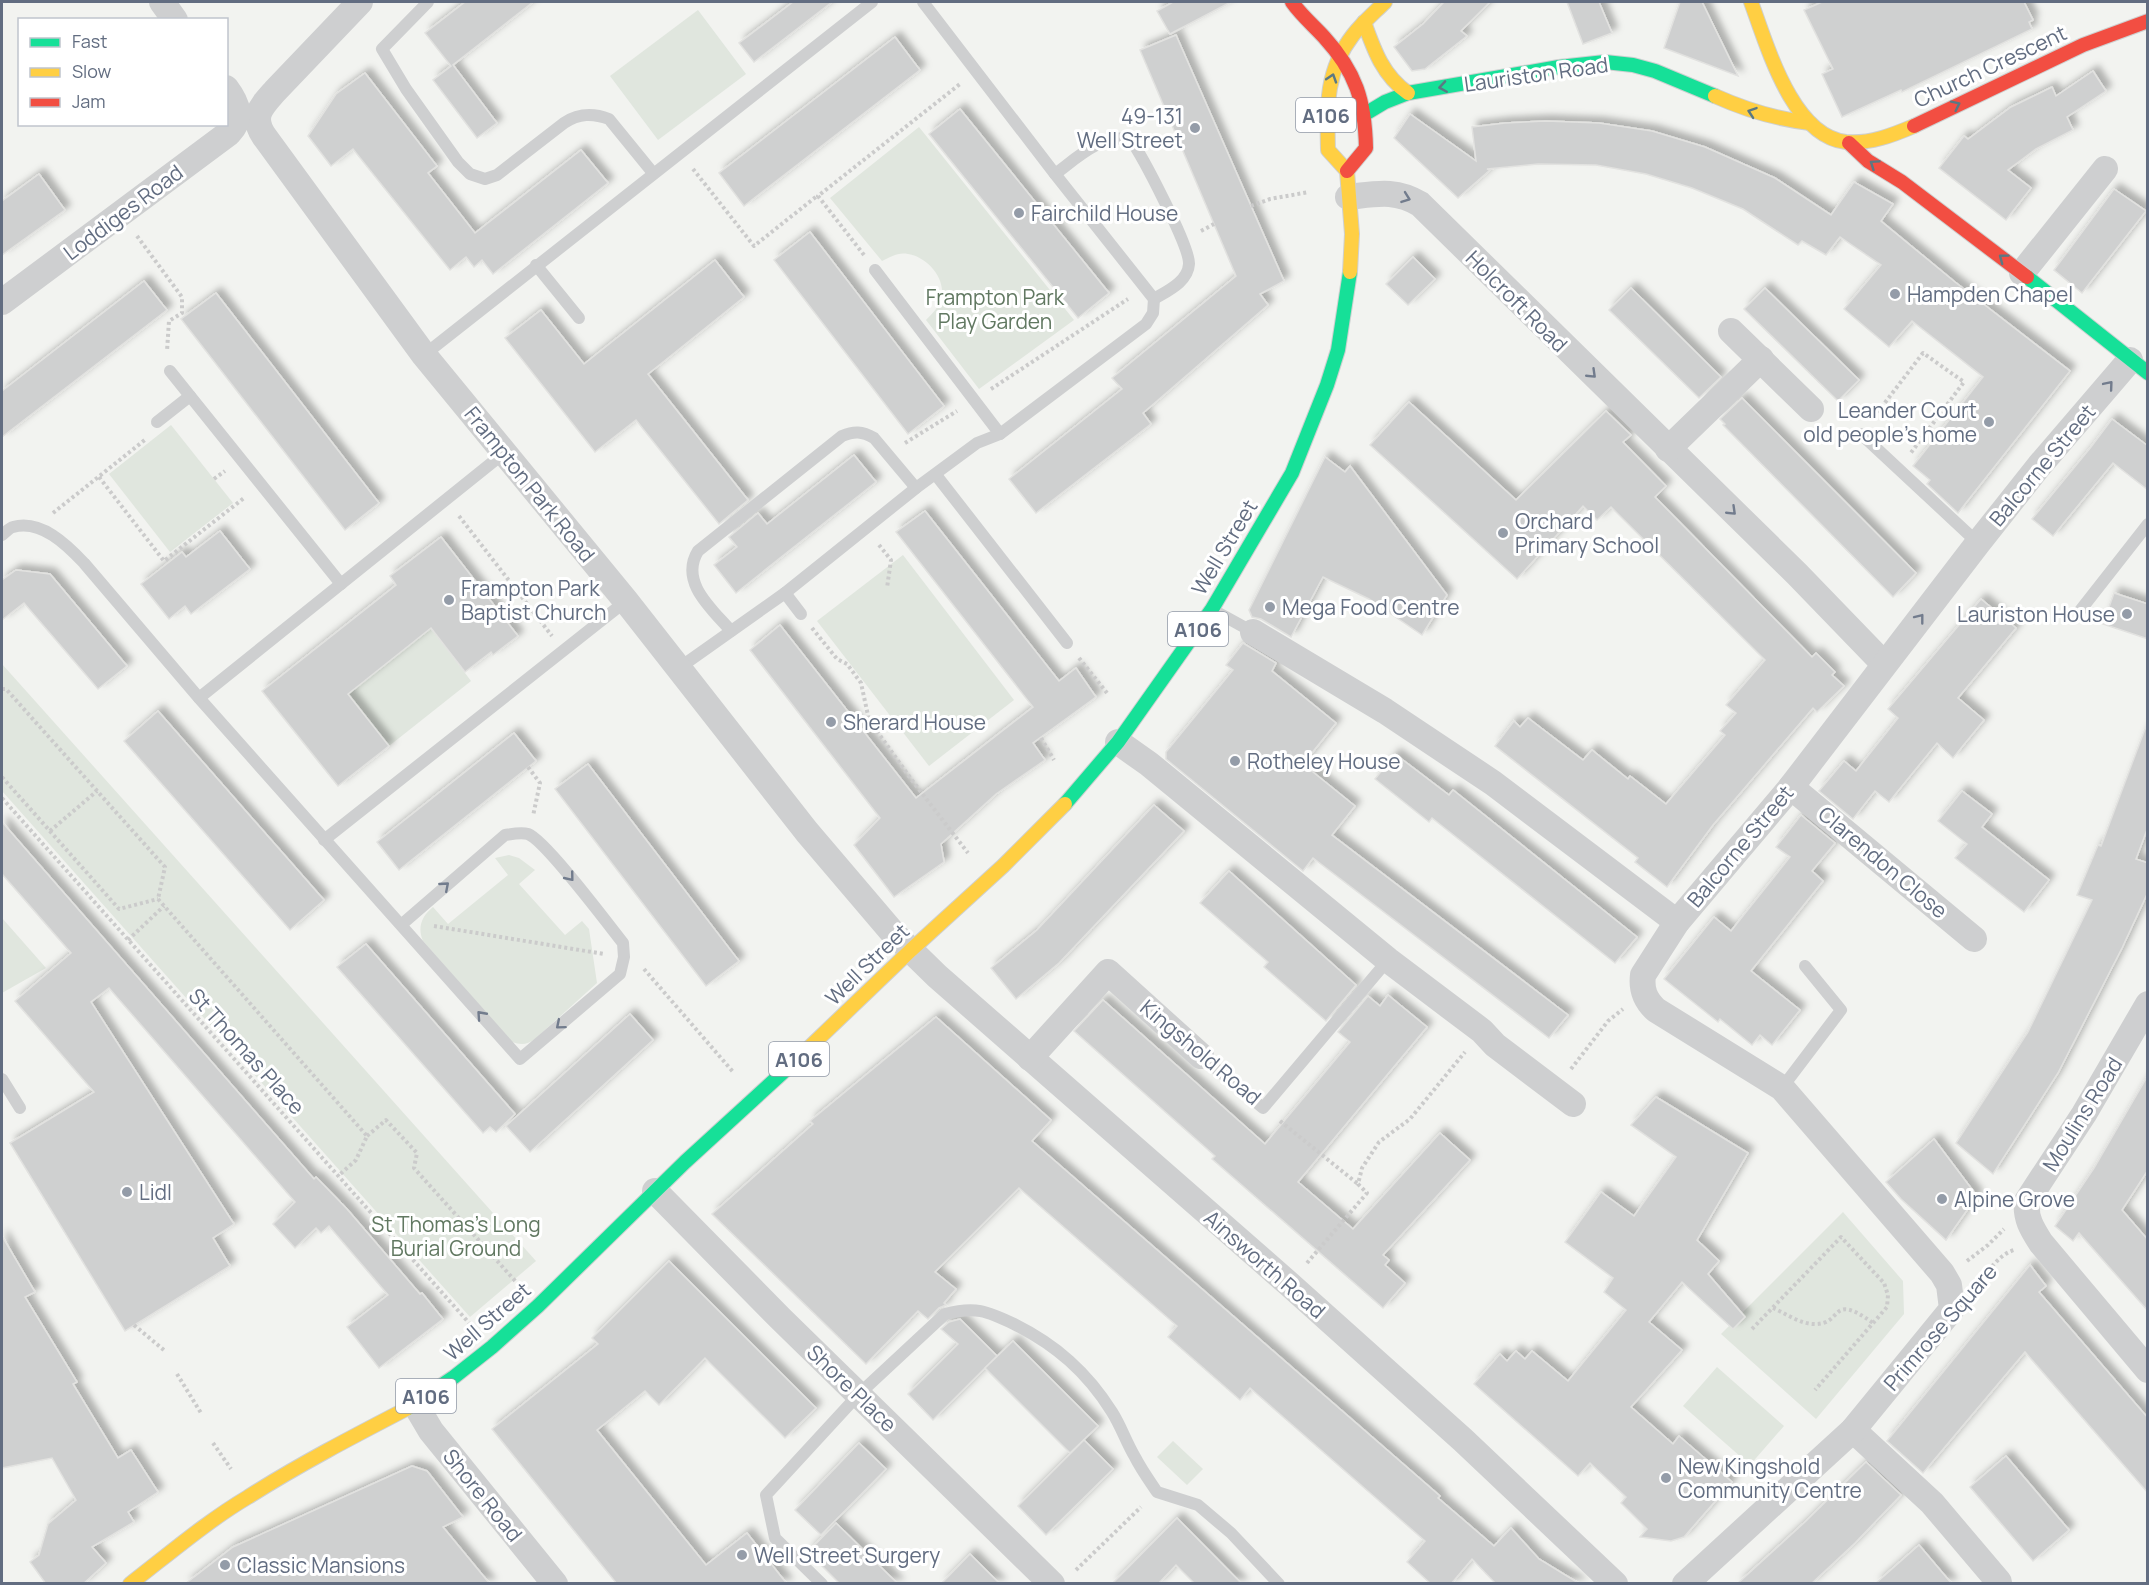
<svg xmlns="http://www.w3.org/2000/svg" width="2149" height="1585" font-family="Manrope,sans-serif">
<defs>
<filter id="shadow"><feDropShadow dx="5.5" dy="-5.5" stdDeviation="3" flood-color="#0004"/></filter>
</defs>
<rect width="100%" height="100%" fill="#f2f3f0"/>
<g fill="#e0e6de">
<polygon points="698,10 746,74 658,140 610,76"/>
<path d="M 919,127 L 1074,320 L 979,389 L 926,320 C 931,315 937,309 940,302 C 949,281 928,257 908,254 C 898,252 890,257 882,261 L 830,198 Z"/>
<polygon points="171,425 233,503 170,552 109,474"/>
<polygon points="903,555 1014,700 929,766 817,621"/>
<polygon points="431,628 471,681 389,746 348,694"/>
<polygon points="2,664 536,1261 470,1317 2,791"/>
<path d="M 509,855 L 519,858 L 535,870 L 519,884 L 565,935 L 582,921 L 589,929 L 597,983 L 535,1039 C 527,1045 521,1045 512,1042 L 423,941 C 417,927 422,916 433,907 L 448,924 L 508,875 L 495,858 Z"/>
<polygon points="2,918 46,968 2,993"/>
<polygon points="1843,1212 1903,1281 1904,1314 1816,1419 1721,1334"/>
<polygon points="1717,1367 1784,1426 1750,1465 1683,1406"/>
<polygon points="1173,1441 1203,1469 1187,1485 1157,1457"/>
</g>
<g fill="#cfd0d0" stroke="#e2e2e0" stroke-width="1.5" filter="url(#shadow)">
<polygon points="465,2 533,2 453,65 497,123 477,138 433,80 451,66 425,33"/>
<polygon points="793,2 832,2 754,62 739,43"/>
<polygon points="1173,2 1231,2 1170,34 1157,11"/>
<polygon points="1444,2 1490,2 1461,31 1467,36 1425,69 1412,71 1394,47 1423,24"/>
<polygon points="1567,2 1599,2 1612,33 1583,44"/>
<polygon points="1680,2 1702,2 1738,76 1664,48"/>
<polygon points="1822,2 2024,2 2033,20 2029,22 2032,29 1902,92 1901,90 1842,117 1822,74 1833,69 1804,10"/>
<polygon points="1176,35 1284,281 1260,294 1268,305 1143,413 1151,424 1036,513 1009,479 1122,389 1112,378 1236,276 1140,50"/>
<polygon points="895,37 920,70 744,206 719,173"/>
<polygon points="2093,71 2106,91 2067,117 2073,130 2036,149 2008,170 2031,188 2006,220 1939,168 1964,136 1968,139 2011,107 2052,87 2056,96"/>
<polygon points="365,73 437,166 428,173 475,233 581,150 608,183 493,274 482,260 474,267 466,257 450,270 353,149 331,166 308,136 336,94"/>
<polygon points="960,109 1109,293 1078,318 929,134"/>
<polygon points="1410,114 1476,161 1472,127 1505,123 1546,121 1599,123 1652,131 1705,147 1775,178 1831,215 1854,182 1893,204 1881,221 1955,282 2070,371 1958,513 1927,484 1930,480 1913,466 1983,377 1912,321 1889,347 1844,309 1881,265 1840,237 1826,255 1802,241 1798,245 1743,209 1692,188 1646,174 1596,165 1538,164 1487,169 1490,170 1458,198 1394,138"/>
<polygon points="39,174 65,210 2,255 2,201"/>
<polygon points="2114,189 2146,211 2082,293 2054,270"/>
<polygon points="810,232 944,406 908,434 774,260"/>
<polygon points="1413,257 1435,279 1408,305 1386,284"/>
<polygon points="715,260 744,297 648,374 748,500 719,524 636,420 595,452 505,338 541,310 584,364"/>
<polygon points="144,281 167,310 2,437 2,391"/>
<polygon points="1631,288 1721,377 1699,398 1609,310"/>
<polygon points="1765,288 1859,380 1838,401 1744,309"/>
<polygon points="216,293 379,503 345,530 181,319"/>
<polygon points="1742,398 1916,573 1893,597 1723,425 1725,424 1720,419"/>
<polygon points="1409,402 1516,500 1606,411 1631,435 1623,442 1666,486 1655,497 1812,657 1816,653 1835,672 1832,675 1844,686 1817,712 1813,708 1713,825 1667,887 1635,862 1638,858 1495,746 1514,721 1520,727 1528,718 1583,760 1592,750 1628,779 1630,776 1666,804 1725,735 1720,731 1736,713 1726,705 1765,660 1611,507 1597,520 1583,506 1517,579 1370,445"/>
<polygon points="2112,419 2148,446 2148,490 2113,463 2053,536 2032,519 2091,447"/>
<polygon points="854,455 876,482 736,593 714,565 737,547 729,537 758,513 767,524"/>
<polygon points="1325,457 1345,472 1350,466 1447,595 1422,635 1369,599 1323,577 1291,637 1261,619 1252,617 1249,610"/>
<polygon points="925,511 1059,681 1076,668 1096,697 1033,743 1045,760 996,794 941,844 944,862 894,897 854,845 880,818 750,650 780,625 916,798 1033,707 896,532"/>
<polygon points="220,531 250,569 191,614 185,606 169,619 141,584 182,552 186,557"/>
<polygon points="441,537 518,636 493,655 491,652 465,672 431,628 348,694 389,746 338,786 262,691 396,585 390,576"/>
<polygon points="16,570 50,574 127,666 98,689 24,603 2,620 2,580"/>
<polygon points="2114,593 2148,604 2148,639 2103,624"/>
<polygon points="1981,599 2016,628 1958,698 1984,720 1953,758 1937,743 1889,802 1875,791 1853,819 1819,791 1844,761 1856,771 1898,718 1888,709"/>
<polygon points="1243,643 1276,663 1272,671 1336,723 1303,764 1355,806 1332,835 1568,1015 1549,1038 1313,858 1303,871 1166,759 1166,752 1233,670 1226,665"/>
<polygon points="158,711 324,900 290,930 124,741"/>
<polygon points="2145,729 2148,729 2148,827 2136,859 2148,863 2148,892 2122,948 2058,1073 1993,1174 1956,1143 2028,1032 2092,900 2077,895 2098,845 2101,846"/>
<polygon points="514,733 536,761 399,870 377,842"/>
<polygon points="1395,754 1449,795 1453,790 1637,937 1615,963 1432,818 1429,822 1375,779"/>
<polygon points="588,764 739,961 706,986 555,789"/>
<polygon points="1962,791 1992,814 1982,827 2049,880 2024,912 1955,858 1967,844 1938,821"/>
<polygon points="1154,805 1184,831 1059,963 1016,999 991,968 1037,930"/>
<polygon points="1801,815 1835,843 1812,871 1823,881 1751,971 1800,1010 1772,1045 1760,1035 1752,1045 1720,1019 1718,1022 1664,979 1714,917 1731,931 1790,857 1776,847"/>
<polygon points="2,822 314,1179 316,1177 347,1209 420,1294 422,1293 443,1319 379,1368 347,1327 388,1295 329,1226 321,1233 316,1228 295,1248 273,1224 295,1202 109,988 91,1002 234,1224 213,1238 230,1266 125,1331 10,1143 94,1092 15,1001 71,953 2,874"/>
<polygon points="1229,871 1356,985 1326,1021 1264,967 1268,962 1200,903"/>
<polygon points="366,944 515,1114 496,1132 490,1127 483,1133 337,967"/>
<polygon points="1388,995 1427,1027 1298,1182 1353,1229 1440,1133 1470,1160 1383,1255 1389,1260 1385,1265 1405,1283 1383,1308 1212,1159 1215,1156 1074,1031 1103,1000 1265,1144 1350,1042 1338,1032 1368,996 1380,1006"/>
<polygon points="630,1014 653,1040 530,1152 506,1126"/>
<polygon points="936,1017 1051,1120 1032,1141 1440,1496 1438,1498 1494,1546 1511,1528 1539,1559 1580,1584 1496,1584 1472,1559 1451,1584 1431,1584 1407,1562 1425,1541 1250,1388 1240,1400 1168,1337 1177,1326 1019,1188 935,1272 956,1289 944,1303 946,1305 939,1308 928,1319 918,1311 866,1364 712,1214 813,1124 810,1121"/>
<polygon points="2148,1075 2148,1170 2122,1210 2148,1240 2148,1311 2079,1233 2073,1241 2055,1226 2094,1168"/>
<polygon points="1656,1097 1748,1153 1697,1240 1719,1261 1708,1274 1745,1317 1733,1329 1682,1282 1649,1322 1682,1350 1631,1407 1673,1444 1679,1436 1732,1482 1684,1537 1671,1541 1640,1537 1647,1529 1621,1503 1626,1497 1590,1463 1578,1476 1474,1384 1500,1354 1507,1361 1516,1351 1525,1359 1532,1351 1568,1381 1626,1310 1604,1292 1613,1278 1565,1242 1601,1192 1634,1216 1676,1157 1631,1125"/>
<polygon points="1934,1139 1977,1196 1946,1240 1901,1199 1886,1182"/>
<polygon points="2,1236 35,1292 25,1297 77,1382 73,1384 118,1458 131,1450 158,1492 128,1512 134,1522 92,1547 106,1563 83,1584 46,1584 30,1562 39,1555 48,1524 76,1500 52,1458 2,1468"/>
<polygon points="669,1261 816,1408 785,1438 705,1358 659,1405 645,1391 597,1430 706,1565 747,1533 787,1584 617,1584 492,1429 598,1344 592,1338"/>
<polygon points="2030,1265 2046,1286 2039,1292 2148,1418 2148,1493 2025,1352 1923,1473 1887,1441"/>
<polygon points="960,1319 997,1356 933,1420 908,1394 958,1344 941,1329 949,1322"/>
<polygon points="1013,1341 1098,1426 1070,1453 985,1368"/>
<polygon points="1084,1440 1113,1469 1046,1535 1018,1506"/>
<polygon points="859,1443 886,1469 821,1535 795,1510"/>
<polygon points="2006,1456 2069,1530 2033,1561 1970,1487"/>
<polygon points="1866,1462 1901,1495 1855,1543 1811,1584 1737,1584 1805,1522"/>
<polygon points="412,1466 427,1471 463,1517 443,1527 490,1584 185,1584 233,1547"/>
<polygon points="1177,1518 1242,1584 1195,1584 1176,1565 1158,1584 1112,1584"/>
<polygon points="836,1523 898,1584 840,1584 808,1552"/>
<polygon points="1919,1545 1952,1584 1875,1584"/>
<polygon points="970,1554 1000,1584 941,1584"/>
</g>
<g fill="none" stroke-linecap="round" stroke-linejoin="round">
<g stroke="#ced0d0" stroke-width="16">
<g id="fast">
<polyline points="1365,114 1385,102 1408,93 1559,67 1605,62 1633,65 1655,71 1715,96"/>
<polyline points="2027,277 2148,373"/>
<polyline points="1065,804 1118,742 1212,609 1292,473 1327,385 1338,350 1350,272"/>
<polyline points="408,1408 454,1377 492,1347 538,1306 685,1162 792,1064"/>
</g>
</g>
<g stroke="#ced0d0" stroke-width="16">
<g id="slow">
<path d="M 1751,2 C 1767,45 1792,136 1846,142 C 1870,144 1893,135 1914,126"/>
<path d="M 1364,22 C 1374,50 1383,76 1408,93"/>
<path d="M 1715,96 C 1746,110 1776,119 1810,123"/>
<path d="M 1350,272 L 1352,234 L 1347,171 L 1328,150 C 1327,108 1325,71 1353,35 C 1362,23 1374,13 1385,2"/>
<polyline points="792,1064 911,950 1003,866 1065,804"/>
<path d="M 130,1584 C 169,1554 206,1522 248,1497 C 300,1464 354,1436 408,1408"/>
</g>
</g>
<g stroke="#ced0d0" stroke-width="16">
<g id="jam">
<path d="M 1292,2 C 1301,15 1313,25 1324,37 C 1356,72 1365,101 1366,148 L 1347,171"/>
<polyline points="1914,126 2083,45 2148,21"/>
<polyline points="1849,143 1868,161 1902,182 2027,277"/>
</g>
</g>
<g stroke="#cbcbcb" stroke-width="4" stroke-dasharray="3 3" stroke-linecap="butt">
<polyline points="693,169 754,246 817,196"/>
<polyline points="1251,206 1270,199 1309,192"/>
<polyline points="1201,231 1214,224"/>
<polyline points="137,236 182,297 182,313 169,321 167,351"/>
<polyline points="864,255 818,196 960,84"/>
<polyline points="991,389 1128,299"/>
<polyline points="1874,417 1923,353 1964,382 1910,454"/>
<polyline points="905,443 957,411"/>
<polyline points="99,477 164,561 244,498"/>
<polyline points="214,479 225,471"/>
<polyline points="53,513 146,439"/>
<polyline points="459,516 552,636"/>
<polyline points="879,545 891,560 887,588"/>
<polyline points="812,628 837,659 847,664 861,683 869,720 911,779 968,853"/>
<polyline points="1079,658 1107,693"/>
<polyline points="2,689 6,689 165,867 158,899"/>
<polyline points="1041,738 1054,760"/>
<polyline points="528,767 540,783 533,816"/>
<polyline points="2,777 119,909 158,899"/>
<polyline points="2,798 470,1324"/>
<polyline points="50,831 97,791"/>
<polyline points="158,899 367,1136 356,1160 338,1176"/>
<polyline points="434,926 604,954"/>
<polyline points="128,940 164,906"/>
<polyline points="644,969 734,1073"/>
<polyline points="1571,1069 1608,1021 1623,1009"/>
<polyline points="1280,1121 1358,1184"/>
<polyline points="367,1136 386,1120 417,1153 414,1168 517,1283"/>
<polyline points="1967,1261 1988,1245 2004,1229"/>
<polyline points="1307,1263 1367,1193 1358,1184 1362,1168 1379,1142 1410,1119 1465,1052"/>
<path d="M 1977,1285 C 1988,1272 1998,1255 2014,1250"/>
<path d="M 1773,1308 C 1785,1313 1800,1324 1814,1324 C 1844,1325 1829,1291 1873,1323"/>
<polyline points="134,1325 165,1351"/>
<polyline points="1752,1329 1841,1237 1884,1283 1888,1295 1887,1307 1815,1390"/>
<polyline points="177,1374 201,1413"/>
<polyline points="213,1443 231,1469"/>
<polyline points="1076,1570 1141,1507"/>
</g>
<g stroke="#cecfd0" stroke-width="12">
<path d="M 428,2 L 382,49 L 406,89 L 458,162 L 470,174 L 485,179 L 497,175 L 564,123 C 579,113 593,113 609,119 L 653,173"/>
<path d="M 1055,174 C 1077,158 1101,134 1130,139 C 1142,155 1190,247 1189,264 C 1188,282 1167,291 1154,299"/>
<polyline points="536,265 579,318"/>
<polyline points="875,270 1000,434"/>
<polyline points="424,355 872,2"/>
<polyline points="170,371 341,584"/>
<polyline points="157,422 190,396"/>
<polyline points="1861,434 1978,543"/>
<polyline points="936,475 1067,643"/>
<path d="M 2,535 C 5,533 9,528 13,527 C 41,519 67,545 84,563 L 199,698 L 520,1059 L 620,974 L 624,957 L 623,943 C 608,924 545,840 528,834 C 521,832 512,834 505,835 L 401,925"/>
<polyline points="785,593 801,614"/>
<polyline points="1213,610 1253,632"/>
<polyline points="2079,612 2148,524"/>
<path d="M 731,631 C 712,609 679,582 698,551 L 842,436 C 854,431 862,431 874,438 L 916,488"/>
<polyline points="679,668 785,593 916,488 977,443 1000,434 1146,324 1153,313 1154,299 1055,174 923,2"/>
<polyline points="199,698 504,453"/>
<polyline points="324,840 626,601"/>
<polyline points="1201,1056 1263,1108 1388,960"/>
<polyline points="2,1079 20,1108"/>
<polyline points="1782,1088 1841,1010 1805,966"/>
<path d="M 822,1584 L 775,1538 L 766,1495 L 859,1394 L 945,1314 C 975,1306 987,1311 1014,1324 C 1056,1345 1087,1372 1112,1412 C 1121,1426 1126,1442 1135,1457 C 1141,1469 1149,1480 1157,1492 L 1198,1505 L 1231,1533 L 1279,1584"/>
</g>
<g stroke="#cecfd0" stroke-width="26">
<polyline points="162,2 175,20"/>
<path d="M 360,2 L 275,91 C 261,107 251,116 264,136 L 424,355 L 626,601 L 807,832 L 893,933 L 937,976 L 1289,1284 L 1463,1440 L 1615,1584"/>
<path d="M 1348,197 C 1376,194 1395,189 1420,204 L 1797,574 L 1884,664"/>
<polyline points="2022,273 2105,169"/>
<path d="M 2,302 L 229,133 C 243,118 238,104 226,88"/>
<polyline points="1731,331 1811,409"/>
<polyline points="1668,449 1761,359"/>
<polyline points="1253,632 1385,711 1493,783 1677,922"/>
<polyline points="1118,742 1149,764 1388,960 1482,1031 1495,1045 1573,1104"/>
<polyline points="1791,787 1974,939"/>
<path d="M 2148,1004 L 2084,1114 L 2027,1201 C 2025,1218 2032,1229 2041,1243 L 2148,1370"/>
<polyline points="1030,1058 1108,972 1201,1056"/>
<polyline points="655,1191 780,1318 1052,1584"/>
<polyline points="415,1404 431,1431 555,1584"/>
<polyline points="1853,1430 1932,1503 1999,1582"/>
<path d="M 1685,1584 L 1853,1430 L 1952,1309 L 1949,1285 L 1942,1273 L 1782,1088 L 1656,1010 C 1645,1000 1641,990 1643,975 L 1677,922 L 1791,787 L 1978,543 L 2039,466 L 2130,360"/>
</g>
<use href="#fast" stroke="#16e098" stroke-width="14"/>
<use href="#slow" stroke="#ffcf43" stroke-width="14"/>
<use href="#jam" stroke="#f24e42" stroke-width="14"/>
</g>
<defs><path id="oneway-chevron" d="M-2-3.5L2.5 0L-2 3.5" fill="none" stroke-width="1.6" stroke-linecap="round" stroke-linejoin="round" transform="scale(1.5)"/></defs>
<g stroke="#5a7883">
<use href="#oneway-chevron" transform="translate(1332 78) rotate(-72)"/>
<use href="#oneway-chevron" transform="translate(1443 87) rotate(171)"/>
<use href="#oneway-chevron" transform="translate(1956 105) rotate(-26)"/>
<use href="#oneway-chevron" transform="translate(1752 112) rotate(-161)"/>
<use href="#oneway-chevron" transform="translate(1874 164) rotate(-146)"/>
<use href="#oneway-chevron" transform="translate(2003 258) rotate(-143)"/>
</g>
<g stroke="#727c8d">
<use href="#oneway-chevron" transform="translate(1406 198) rotate(20)"/>
<use href="#oneway-chevron" transform="translate(1592 374) rotate(44)"/>
<use href="#oneway-chevron" transform="translate(2109 385) rotate(-50)"/>
<use href="#oneway-chevron" transform="translate(1732 511) rotate(44)"/>
<use href="#oneway-chevron" transform="translate(1920 618) rotate(-52)"/>
<use href="#oneway-chevron" transform="translate(570 877) rotate(51)"/>
<use href="#oneway-chevron" transform="translate(445 886) rotate(-41)"/>
<use href="#oneway-chevron" transform="translate(481 1015) rotate(-132)"/>
<use href="#oneway-chevron" transform="translate(560 1025) rotate(140)"/>
</g>
<g fill="#949ca8" stroke="#fff" stroke-width="2">
<circle cx="1195" cy="128" r="6"/>
<circle cx="1019" cy="213" r="6"/>
<circle cx="1895" cy="294" r="6"/>
<circle cx="1989" cy="422" r="6"/>
<circle cx="1503" cy="533" r="6"/>
<circle cx="449" cy="600" r="6"/>
<circle cx="1270" cy="607" r="6"/>
<circle cx="2127" cy="614" r="6"/>
<circle cx="831" cy="722" r="6"/>
<circle cx="1235" cy="761" r="6"/>
<circle cx="127" cy="1192" r="6"/>
<circle cx="1942" cy="1199" r="6"/>
<circle cx="1666" cy="1478" r="6"/>
<circle cx="742" cy="1555" r="6"/>
<circle cx="225" cy="1565" r="6"/>
</g>
<g text-anchor="middle" dominant-baseline="central" stroke-width="6" stroke-linejoin="round" paint-order="stroke">
<g fill="#fff" stroke="#9199a7" stroke-width="1.5">
<rect x="1296" y="98" width="60" height="34" rx="4.5"/>
<rect x="1168" y="612" width="60" height="34" rx="4.5"/>
<rect x="769" y="1042" width="60" height="34" rx="4.5"/>
<rect x="396" y="1379" width="60" height="34" rx="4.5"/>
</g>
<g font-size="20" font-weight="bold" fill="#626d81">
<text x="1326" y="115">A106</text>
<text x="1198" y="629">A106</text>
<text x="799" y="1059">A106</text>
<text x="426" y="1396">A106</text>
</g>
<g font-size="21" fill="#626d81" stroke="#fff">
<text transform="translate(1990 66) rotate(-25)">Church Crescent</text>
<text transform="translate(1536 74) rotate(-8)">Lauriston Road</text>
<text transform="translate(123 212) rotate(-37)">Loddiges Road</text>
<text transform="translate(1517 301) rotate(45)">Holcroft Road</text>
<text transform="translate(2042 465) rotate(-50)">Balcorne Street</text>
<text transform="translate(530 484) rotate(51)">Frampton Park Road</text>
<text transform="translate(1224 547) rotate(-59)">Well Street</text>
<text transform="translate(1740 846) rotate(-50)">Balcorne Street</text>
<text transform="translate(1883 862) rotate(40)">Clarendon Close</text>
<text transform="translate(867 964) rotate(-44)">Well Street</text>
<text transform="translate(247 1051) rotate(48)">St Thomas Place</text>
<text transform="translate(1201 1052) rotate(40)">Kingshold Road</text>
<text transform="translate(2082 1114) rotate(-58)">Moulins Road</text>
<text transform="translate(1265 1264) rotate(41)">Ainsworth Road</text>
<text transform="translate(487 1321) rotate(-41)">Well Street</text>
<text transform="translate(1940 1327) rotate(-49)">Primrose Square</text>
<text transform="translate(852 1388) rotate(44)">Shore Place</text>
<text transform="translate(483 1495) rotate(51)">Shore Road</text>
</g>
<g font-size="21" fill="#626d81" stroke="#fff" text-anchor="start">
<text x="1183" y="116" text-anchor="end">49-131<tspan x="1183" dy="24">Well Street</tspan></text>
<text x="1031" y="213">Fairchild House</text>
<text x="1907" y="294">Hampden Chapel</text>
<text x="1977" y="410" text-anchor="end">Leander Court<tspan x="1977" dy="24">old people's home</tspan></text>
<text x="1515" y="521">Orchard<tspan x="1515" dy="24">Primary School</tspan></text>
<text x="461" y="588">Frampton Park<tspan x="461" dy="24">Baptist Church</tspan></text>
<text x="1282" y="607">Mega Food Centre</text>
<text x="2115" y="614" text-anchor="end">Lauriston House</text>
<text x="843" y="722">Sherard House</text>
<text x="1247" y="761">Rotheley House</text>
<text x="139" y="1192">Lidl</text>
<text x="1954" y="1199">Alpine Grove</text>
<text x="1678" y="1466">New Kingshold<tspan x="1678" dy="24">Community Centre</tspan></text>
<text x="754" y="1555">Well Street Surgery</text>
<text x="237" y="1565">Classic Mansions</text>
</g>
<g font-size="21" fill="#617861" stroke="#fff">
<text x="995" y="297">Frampton Park<tspan x="995" dy="24">Play Garden</tspan></text>
<text x="456" y="1224">St Thomas's Long<tspan x="456" dy="24">Burial Ground</tspan></text>
</g>
</g>
<rect width="2149" height="1585" fill="none" stroke="#626d81" stroke-width="6"/>
<rect x="18" y="18" width="210" height="108" fill="#ffffff" stroke="#c0c5cd" stroke-width="1.5"/>
<rect x="30" y="38" width="30" height="9" fill="#16e098" stroke="#c0c5cd" stroke-width="1.5"/>
<text x="72" y="48" font-size="18" fill="#626d81">Fast</text>
<rect x="30" y="68" width="30" height="9" fill="#ffcf43" stroke="#c0c5cd" stroke-width="1.5"/>
<text x="72" y="78" font-size="18" fill="#626d81">Slow</text>
<rect x="30" y="98" width="30" height="9" fill="#f24e42" stroke="#c0c5cd" stroke-width="1.5"/>
<text x="72" y="108" font-size="18" fill="#626d81">Jam</text>
</svg>
